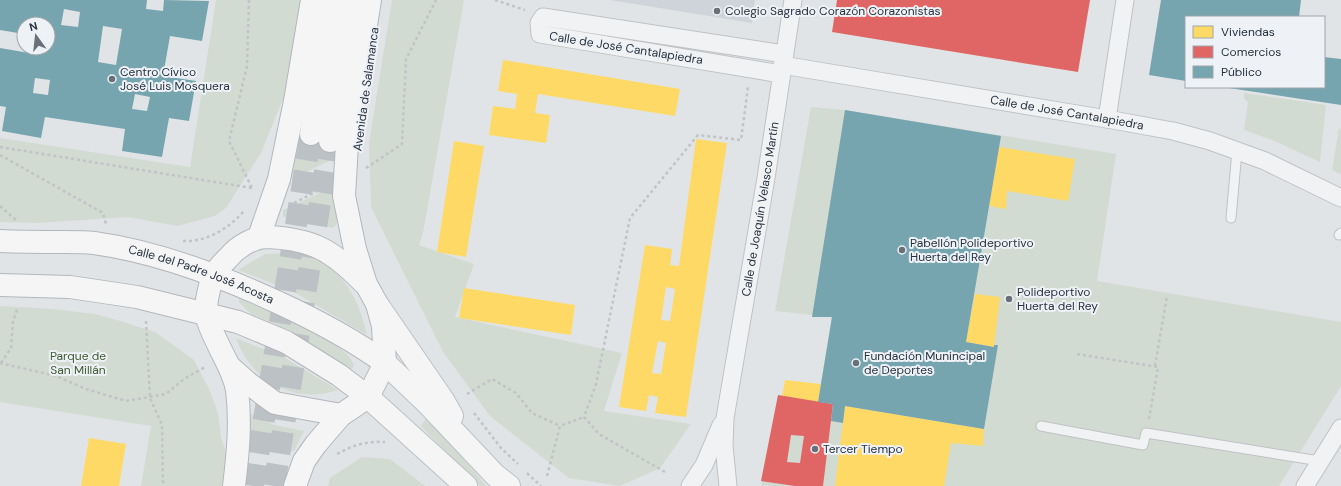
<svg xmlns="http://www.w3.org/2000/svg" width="1341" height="486" font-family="'DM Sans',sans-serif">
<rect width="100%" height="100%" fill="#e1e4e7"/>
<polygon fill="#cfd4da" points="610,0 755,0 752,23"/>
<g fill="#d2dbd2">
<polygon points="216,0 301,0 285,94 261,153 226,208 215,216 177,226 128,217 37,223 0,222 0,138 190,167"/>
<polygon points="392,0 464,0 423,233 419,245 474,264 455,317 622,353 604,411 691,424 660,468 620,486 569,478 490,416 443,352 371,207 369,143"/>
<polygon points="1244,93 1326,105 1320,162 1272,140 1244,130 1248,102 1244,99"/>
<polygon points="811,107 845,110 1116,154 1097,281 1341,322 1341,386 1279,486 761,486 778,395 818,402 831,321 831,317 775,311"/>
<polygon points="1339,128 1341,130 1341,174 1332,170"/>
<polygon points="293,150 335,158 288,181"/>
<polygon points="335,186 338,220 336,225 332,228 307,220 283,217 283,210"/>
<path d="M 286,253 C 297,254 310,256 320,261 C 348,276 361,307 367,335 L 294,292 L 238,270 L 265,254 Z"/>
<path d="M 239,297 C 264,309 347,340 354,365 L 352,369 L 273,323 L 251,314 L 239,302 Z"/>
<polygon points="0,306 53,309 95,314 117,320 155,332 194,360 209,389 218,413 221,437 228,459 224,486 141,486 151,426 0,402"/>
<path d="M 236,338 L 285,358 L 338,390 C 293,405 251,381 236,338 Z"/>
<polygon points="251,414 275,425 304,431 294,451 244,453"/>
<polygon points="427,417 438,428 486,486 480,486 421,426"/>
<polygon points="362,457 390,459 425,486 328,486 330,478"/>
<polygon points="288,468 284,485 240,477 242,469"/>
</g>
<g fill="#ffd966" fill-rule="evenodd">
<polygon points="503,60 680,89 675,116 538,94 535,113 550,115 546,143 489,135 493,106 515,109 517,94 498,91"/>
<path d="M 696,139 L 727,143 L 686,417 L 655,413 L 658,397 L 649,395 L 646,411 L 619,407 L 645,245 L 672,249 L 670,265 L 679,266 ZM 666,287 L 675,289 L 670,321 L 661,320 ZM 658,341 L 666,343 L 661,374 L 652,373 Z"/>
<polygon points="454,141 484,146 466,257 437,252"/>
<polygon points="999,147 1075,159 1068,201 1007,191 1006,209 989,206"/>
<polygon points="464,288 575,305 571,335 459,318"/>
<polygon points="975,294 1000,297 994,347 966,342"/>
<polygon points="785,380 821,384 818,402 782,396"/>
<polygon points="845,406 984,429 983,446 951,443 944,486 835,486"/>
<polygon points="89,438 126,444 119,486 81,486"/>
</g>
<g fill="#e06666" fill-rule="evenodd">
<polygon points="837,0 1090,0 1078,72 832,32"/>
<path d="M 778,395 L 833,404 L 823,486 L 795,486 L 761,481 ZM 791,435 L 804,436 L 800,463 L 787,462 Z"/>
</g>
<g fill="#76a5af" fill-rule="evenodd">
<path d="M 0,0 L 147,0 L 146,9 L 163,11 L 164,0 L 209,1 L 202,41 L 170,36 L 163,76 L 196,81 L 189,121 L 169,118 L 162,157 L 122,151 L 125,129 L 45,117 L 41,138 L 2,131 L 6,107 L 0,106 L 0,48 L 35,54 L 36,48 L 48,48 L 48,24 L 24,24 L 24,34 L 0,30 ZM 64,9 L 80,12 L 78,27 L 61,25 ZM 103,26 L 122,29 L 116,65 L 98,62 ZM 35,78 L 50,80 L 48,95 L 33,93 ZM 135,94 L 150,97 L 147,111 L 132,109 Z"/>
<polygon points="1161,0 1301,0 1299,17 1186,17 1186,81 1149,75"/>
<polygon points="1324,57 1341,59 1341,105 1229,88 1324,87"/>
<polygon points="845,110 1001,136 966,342 994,347 994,345 998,345 984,429 845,406 843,423 831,421 833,404 818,402 832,317 812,317"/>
</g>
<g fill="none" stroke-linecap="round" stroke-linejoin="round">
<g stroke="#bcc1c6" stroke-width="22" stroke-dasharray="22 11" stroke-linecap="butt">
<polyline points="253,486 311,134"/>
<polyline points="274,486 330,141"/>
</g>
<g stroke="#bfc2c5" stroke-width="11">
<g id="lane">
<polyline points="1231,218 1237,151"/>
<polyline points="1339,235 1341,233"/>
<polyline points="1041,426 1143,445 1146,433 1320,461"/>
</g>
</g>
<g stroke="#bfc2c5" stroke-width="19">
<g id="street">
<path id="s1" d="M 782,65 L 1107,119 L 1173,131 L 1210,141 L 1265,161 L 1341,198"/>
<polyline points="781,74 540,34 539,23 543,17 784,54"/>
<polyline points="1107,119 1125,0"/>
<polyline points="690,486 704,465 721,425"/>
<path id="s2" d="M 728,486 L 724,446 L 725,418 L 766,178 L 793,0"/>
<polyline points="1305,486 1341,428"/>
</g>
</g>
<g stroke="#bdc1c5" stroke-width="24">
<g id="primary">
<polyline points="377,304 443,400 452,416"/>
<polyline points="385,363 426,402 495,475 509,486"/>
<polyline points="368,397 466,486"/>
</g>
</g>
<g stroke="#b3b7bc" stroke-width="24">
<g id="highway">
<polyline points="311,134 331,0"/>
<polyline points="330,141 352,0"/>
<polyline points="259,237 279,179 295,101 312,0"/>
<path id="s3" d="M 0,241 C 21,242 42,242 64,242 C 73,242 84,242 94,243 C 158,252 219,275 277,302 C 316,320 351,338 385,363"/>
<polyline points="0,285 70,287 137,297 238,322 286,342 339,375 368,397"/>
<polyline points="231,368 248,383 275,403 341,415"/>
<path d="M 234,486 C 238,454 241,422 237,390 C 234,372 224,358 217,342 C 213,334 208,323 206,314 C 205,306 210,280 215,273 C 219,267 224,262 229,257 C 238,246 254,237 268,237 C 312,239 332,250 363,282"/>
<polyline points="295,486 304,461 316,444 341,415 368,397 385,363 383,326 377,304 366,284 355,249 344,196 347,144 370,0"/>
</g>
</g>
<g stroke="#c0c3c7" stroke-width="2.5" stroke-dasharray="3 3" stroke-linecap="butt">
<polyline points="249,0 247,66 229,141 252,188"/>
<polyline points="495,0 525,10"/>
<polyline points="0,147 252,188"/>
<polyline points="0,155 103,213 106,224"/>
<polyline points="366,168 402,144 406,59 436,0"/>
<polyline points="294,203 323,188"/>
<polyline points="0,206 16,220"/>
<path d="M 183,241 C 208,242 229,228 245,210"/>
<polyline points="146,321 150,398 162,425 163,486"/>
<polyline points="1077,354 1158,367 1149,419"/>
<polyline points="0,363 56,376 86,389 126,401 166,394 184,379 205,367"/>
<polyline points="1,363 11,348 13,321 18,307"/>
<polyline points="1155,366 1167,296"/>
<polyline points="467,394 492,379 516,393 532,413 560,426"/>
<polyline points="474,413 501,448 518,464"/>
<path d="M 337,454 C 353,445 367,441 385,442"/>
<polyline points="665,472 599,434 584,417 596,384 630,218 698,135 741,140 748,87"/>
<polyline points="527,473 541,486"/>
<polyline points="547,476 560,426 584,417"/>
</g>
<use href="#lane" stroke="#f1f2f3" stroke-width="9"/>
<use href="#street" stroke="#f1f2f3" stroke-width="17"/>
<use href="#primary" stroke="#f5f5f6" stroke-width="22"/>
<use href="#highway" stroke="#f5f5f6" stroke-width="22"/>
</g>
<g fill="#68717a" stroke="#eef2f6" stroke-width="1.5">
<circle cx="717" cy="11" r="4"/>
<circle cx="112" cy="79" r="4"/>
<circle cx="902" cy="250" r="4"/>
<circle cx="1009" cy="299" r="4"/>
<circle cx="856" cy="363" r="4"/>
<circle cx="815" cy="449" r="4"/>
</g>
<g text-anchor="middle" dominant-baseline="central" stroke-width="4" stroke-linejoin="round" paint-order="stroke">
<g font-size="12" fill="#273340" stroke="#eef2f6" text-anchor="start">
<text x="725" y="11">Colegio Sagrado Corazón Corazonistas</text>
<text x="120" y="72">Centro Cívico<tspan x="120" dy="14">José Luis Mosquera</tspan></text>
<text x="910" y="243">Pabellón Polideportivo<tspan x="910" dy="14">Huerta del Rey</tspan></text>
<text x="1017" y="292">Polideportivo<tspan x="1017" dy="14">Huerta del Rey</tspan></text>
<text x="864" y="356">Fundación Munincipal<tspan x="864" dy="14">de Deportes</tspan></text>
<text x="823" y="449">Tercer Tiempo</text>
</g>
<g font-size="12" fill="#273340" stroke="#eef2f6">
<text transform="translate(626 48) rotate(9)">Calle de José Cantalapiedra</text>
<text transform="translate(366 89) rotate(-82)">Avenida de Salamanca</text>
<text stroke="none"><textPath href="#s1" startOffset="289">Calle de José Cantalapiedra</textPath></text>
<text stroke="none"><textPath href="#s2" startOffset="280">Calle de Joaquín Velasco Martín</textPath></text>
<text stroke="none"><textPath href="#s3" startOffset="206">Calle del Padre José Acosta</textPath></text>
</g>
<g font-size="12" fill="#405c34" stroke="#eef2f6">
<text x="78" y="356">Parque de<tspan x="78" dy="14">San Millán</tspan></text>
</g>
</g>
<rect x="1185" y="16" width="140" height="72" fill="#eef2f6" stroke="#9ea6ad"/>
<rect x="1193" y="26" width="20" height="12" fill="#ffd966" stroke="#9ea6ad"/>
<text x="1221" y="36" font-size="12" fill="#273340">Viviendas</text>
<rect x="1193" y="46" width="20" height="12" fill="#e06666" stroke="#9ea6ad"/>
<text x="1221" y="56" font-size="12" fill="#273340">Comercios</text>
<rect x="1193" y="66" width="20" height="12" fill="#76a5af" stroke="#9ea6ad"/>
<text x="1221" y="76" font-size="12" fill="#273340">Público</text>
<g transform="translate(36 36) rotate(345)"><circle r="19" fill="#eef2f6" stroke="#9ea6ad"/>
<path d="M0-3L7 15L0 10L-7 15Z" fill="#68717a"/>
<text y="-6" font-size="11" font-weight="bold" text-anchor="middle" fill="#273340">N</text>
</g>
</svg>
